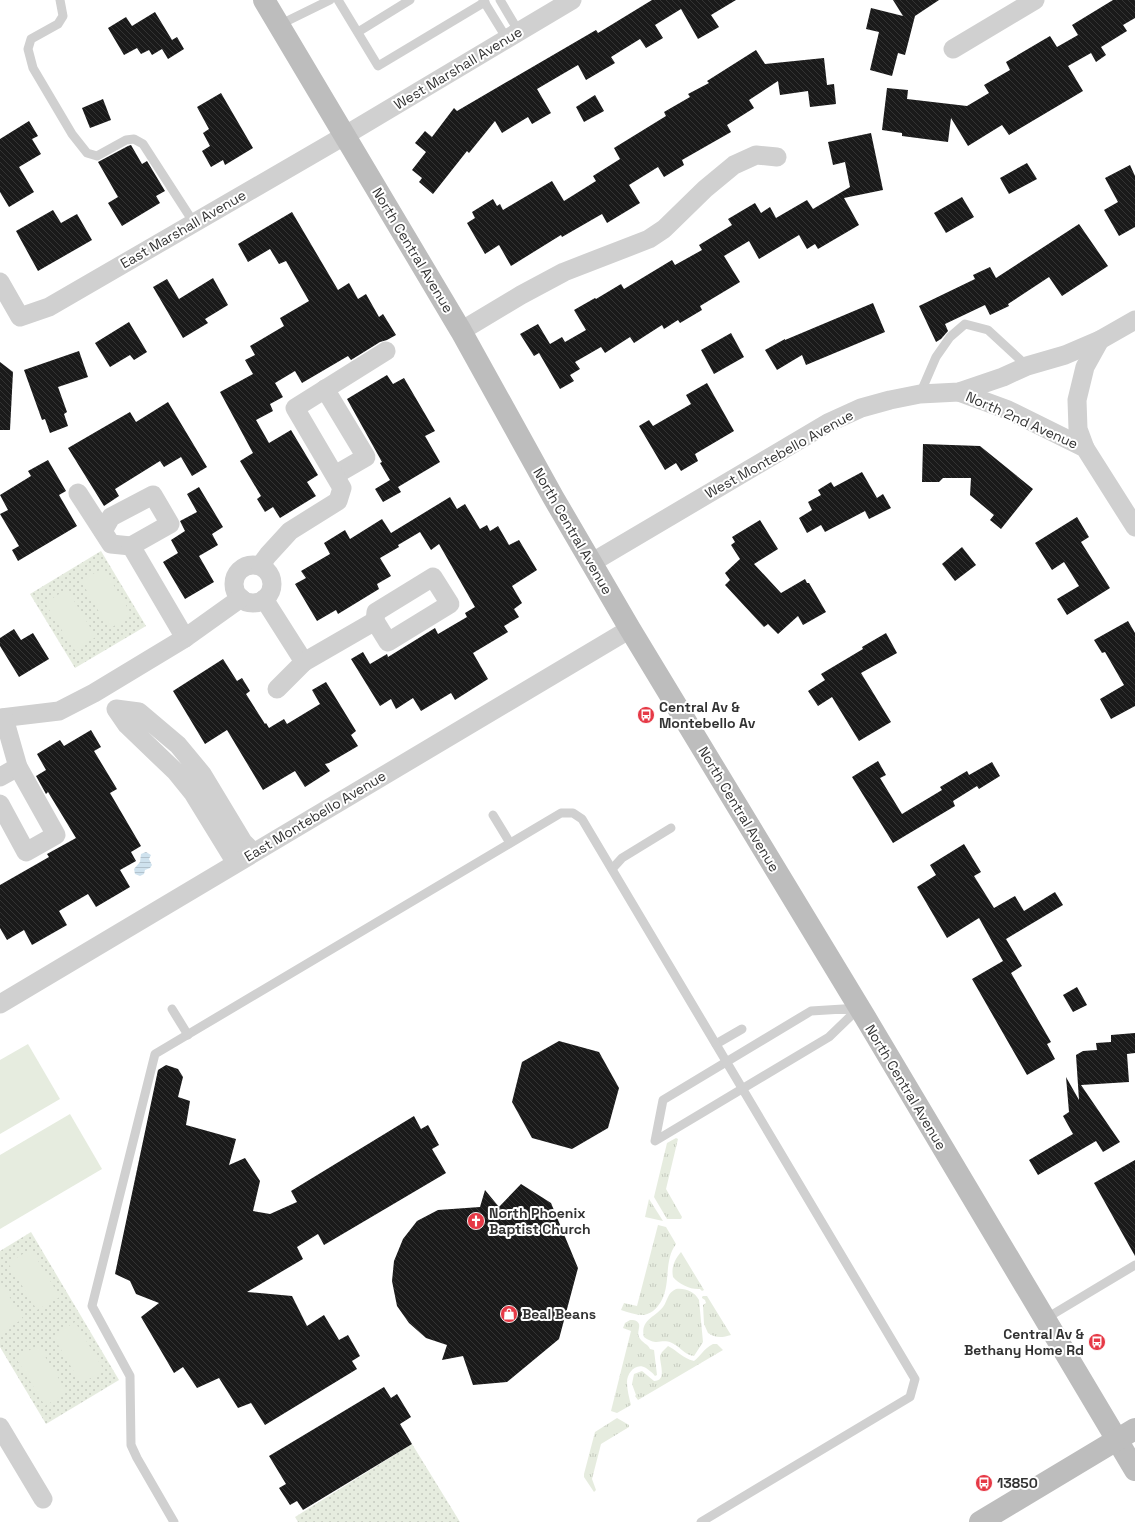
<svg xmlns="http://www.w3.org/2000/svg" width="1135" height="1522" font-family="'Space Grotesk',sans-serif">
<defs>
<pattern id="grass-tufts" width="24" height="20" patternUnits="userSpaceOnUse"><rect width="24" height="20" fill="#e6ecdf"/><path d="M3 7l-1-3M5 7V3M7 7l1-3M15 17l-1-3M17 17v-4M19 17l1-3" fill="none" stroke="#c6cbc0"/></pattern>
<pattern id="park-dots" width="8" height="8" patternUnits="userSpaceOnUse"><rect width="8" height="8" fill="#e6ecdf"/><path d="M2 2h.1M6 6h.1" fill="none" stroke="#c6cbc0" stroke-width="1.8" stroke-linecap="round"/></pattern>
<pattern id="water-rules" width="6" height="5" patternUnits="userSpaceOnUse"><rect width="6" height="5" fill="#cfe2ee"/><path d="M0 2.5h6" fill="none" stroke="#b2c2cd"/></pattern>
<pattern id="building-back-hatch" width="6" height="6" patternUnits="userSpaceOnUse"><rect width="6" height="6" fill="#1a1a1a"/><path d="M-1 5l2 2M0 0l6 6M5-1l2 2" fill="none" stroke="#333"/></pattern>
</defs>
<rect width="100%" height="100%" fill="#fff"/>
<g fill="url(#grass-tufts)">
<polygon points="676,1138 678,1139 666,1189 682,1217 681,1219 667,1219 654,1197 667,1143"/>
<polygon points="649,1199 663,1221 645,1217"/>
<path d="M 658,1225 L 666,1227 L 676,1244 C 661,1264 675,1293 653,1311 C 650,1313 646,1315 642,1315 C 635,1315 628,1312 621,1310 L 624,1303 L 637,1306 Z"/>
<path d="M 681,1252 L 704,1290 L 702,1291 L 700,1289 C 691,1290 679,1284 673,1277 C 671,1267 675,1259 681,1252 Z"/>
<path d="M 676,1289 C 685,1288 694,1291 699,1300 L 703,1342 L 694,1356 C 684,1355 680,1346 672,1343 C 660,1338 658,1347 644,1337 C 640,1320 654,1318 663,1307 C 668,1300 667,1293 676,1289 Z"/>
<path d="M 703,1296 L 707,1296 L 731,1335 C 722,1338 715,1338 708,1333 L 704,1324 L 703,1305 L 706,1303 L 705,1300 L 702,1298 L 702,1297 Z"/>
<path d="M 630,1320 C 634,1320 637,1320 639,1324 C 640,1328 637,1332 639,1337 C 642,1343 648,1344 650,1349 L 654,1350 L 657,1375 L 655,1376 C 653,1373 649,1370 646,1368 C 636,1362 627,1373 627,1382 C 627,1390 629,1397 631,1405 L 617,1413 L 611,1411 L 631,1331 L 623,1328 L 625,1323 Z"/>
<path d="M 713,1344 L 717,1344 L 723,1350 L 638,1400 L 635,1396 L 636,1395 L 632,1384 L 634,1374 L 642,1371 L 654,1381 C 667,1381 660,1365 660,1356 L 662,1352 L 668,1346 C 678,1351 682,1358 694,1361 C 700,1357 703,1349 713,1344 Z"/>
<polygon points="617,1418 629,1425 629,1427 601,1444 592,1479 596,1490 594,1492 584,1477 584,1474 595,1432"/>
</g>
<g fill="url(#park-dots)">
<polygon points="101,551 146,626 75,668 30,594"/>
<polygon points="31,1232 119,1380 46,1424 0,1347 0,1251"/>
<polygon points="412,1444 460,1522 298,1522 295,1517"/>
</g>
<g fill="#e6ecdf">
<polygon points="103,568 132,615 109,629 81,581"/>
<polygon points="67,589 96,637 74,650 45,603"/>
<polygon points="28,1044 60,1099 0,1134 0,1060"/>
<polygon points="70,1114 102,1169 0,1229 0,1155"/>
<polygon points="31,1249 60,1297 37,1310 8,1263"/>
<polygon points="0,1281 23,1319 1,1332 0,1331"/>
<polygon points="75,1322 104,1370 81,1384 53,1336"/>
<polygon points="38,1345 67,1392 45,1406 16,1358"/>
</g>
<polygon fill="url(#water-rules)" points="146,852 151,855 149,859 152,865 150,868 145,870 144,874 140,876 135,874 134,869 140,862 141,854"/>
<g fill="url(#building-back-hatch)">
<polygon points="652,0 736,0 711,15 719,27 698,39 681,9 655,25 663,38 646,48 640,39 611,57 615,63 586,80 578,65 537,89 551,113 532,124 528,117 502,133 495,121 469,153 467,151 433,194 419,182 422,178 412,170 426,152 415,143 425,131 432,137 454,108 457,111 596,30 598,33"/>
<polygon points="893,0 939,0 915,16 905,55 898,53 892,76 870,70 879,32 866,29 871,8 903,16"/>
<polygon points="1113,0 1135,0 1135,18 1123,25 1127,31 1101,47 1106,55 1096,62 1091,53 1068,66 1083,91 1009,135 1002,125 968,146 951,118 948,142 902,136 902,133 882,130 887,88 908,90 907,99 967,106 989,93 984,85 1010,70 1006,62 1050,36 1057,47 1078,35 1072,25"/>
<polygon points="155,12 172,40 177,37 184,49 168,59 162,49 152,55 149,50 141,54 137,48 124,55 108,28 126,17 132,26"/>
<polygon points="756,50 765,64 824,58 827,85 834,84 836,104 810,107 808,91 780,95 778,81 749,100 754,108 727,125 731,132 682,160 684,165 664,177 658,167 629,185 640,203 607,223 602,214 562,237 561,235 511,266 499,245 485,254 467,223 475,218 472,212 493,199 497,206 500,204 503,210 552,181 564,201 596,181 593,176 620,159 614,148 666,116 664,112 690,97 688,94 709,83 707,81"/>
<polygon points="221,93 253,148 225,165 223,160 211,167 202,151 210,146 203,133 209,129 197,107"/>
<polygon points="595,95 604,111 584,122 576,107"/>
<polygon points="103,99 111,120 90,128 82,108"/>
<polygon points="29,121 38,136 32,139 41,154 19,167 34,192 9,207 0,192 0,139"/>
<polygon points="871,133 883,190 844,198 859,225 818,249 815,244 807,249 799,235 759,259 749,241 724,256 740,282 700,306 702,310 680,323 678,320 664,329 662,325 634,343 630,337 605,353 601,347 575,362 580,369 570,375 574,381 560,389 539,353 534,356 520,334 538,324 550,344 562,337 565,342 586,330 574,310 595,298 596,299 621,284 624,289 672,260 675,265 702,250 699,245 732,225 728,219 755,203 761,213 770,207 776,218 807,200 813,209 850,187 845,162 833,165 828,142"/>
<polygon points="131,145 142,164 147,161 165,191 156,196 160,203 122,226 108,203 118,197 98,162 128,146"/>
<polygon points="1027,163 1037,179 1009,194 1000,178"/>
<polygon points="1130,165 1135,176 1135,227 1119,236 1104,210 1118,202 1105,178"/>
<polygon points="962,197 974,217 946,233 934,213"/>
<polygon points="53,210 61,223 77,214 92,240 38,271 16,231"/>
<polygon points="292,212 338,290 349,283 358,299 366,294 379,317 383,314 396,335 387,340 380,342 351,360 348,356 302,383 295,371 275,383 283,397 270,404 273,411 256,420 269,443 291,430 318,475 307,482 316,496 280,518 273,507 265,512 257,499 261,496 240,461 253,453 220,392 253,374 245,360 255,355 250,346 284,326 280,318 309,301 286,261 279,264 270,249 248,262 238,244"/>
<polygon points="1079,224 1108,266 1062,296 1049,277 1008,304 1009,306 990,315 985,305 945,324 948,331 941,339 936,342 919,306 975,279 973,275 990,267 996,278"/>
<polygon points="213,278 228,305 205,319 208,323 183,338 153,287 167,279 179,299"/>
<polygon points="873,303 885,332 806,365 802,355 777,370 765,350 785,339 785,340"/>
<polygon points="129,322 147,352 134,360 130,355 110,367 95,343"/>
<polygon points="731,333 744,357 714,374 701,350"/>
<polygon points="79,351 88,377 58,387 67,412 64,414 68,426 50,433 45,419 42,420 24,370"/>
<polygon points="0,362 13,372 10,430 0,430"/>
<polygon points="387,375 393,384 404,378 435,431 425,436 440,462 398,487 401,492 383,502 375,489 390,480 380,463 382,462 347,399"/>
<polygon points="707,383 734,431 695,454 698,461 681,471 676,463 665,470 639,426 649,420 653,426 691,404 686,395"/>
<polygon points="168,402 207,467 192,476 181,457 164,467 160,461 115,489 119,496 104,506 68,448 130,412 136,422"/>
<polygon points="923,444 980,446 1033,489 1001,529 990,520 994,515 970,495 971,478 943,478 939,482 922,482"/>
<polygon points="48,460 66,491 59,495 77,526 18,561 12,550 19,546 0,514 8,510 0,495 31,476 28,471"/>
<polygon points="862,472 877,498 883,494 891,508 869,519 865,511 825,532 821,525 807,533 799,518 812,510 808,502 821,495 818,490 831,482 834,487"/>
<polygon points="199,487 223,527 212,534 218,545 199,556 214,582 185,599 163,562 178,553 171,540 185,531 180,521 197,512 187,494"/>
<polygon points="450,497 457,509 465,504 480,529 487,525 490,531 498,526 509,545 519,540 537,570 512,586 522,603 514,609 519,617 504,626 508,632 473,653 488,679 455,700 451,693 421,711 413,698 396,709 391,699 380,706 351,659 363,652 370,664 387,654 388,657 435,628 438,634 467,617 465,613 475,607 439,544 431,550 420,532 398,545 399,547 380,558 391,576 377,584 379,589 338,614 336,610 317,621 295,584 306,578 301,571 330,554 324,543 345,530 350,539 382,519 391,533"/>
<polygon points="1077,517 1089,537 1081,542 1110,588 1067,615 1057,599 1079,586 1064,562 1052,570 1035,543"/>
<polygon points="760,520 778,549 754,564 781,593 805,579 807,583 809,583 826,612 803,625 798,616 778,634 768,624 764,627 725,585 730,580 725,573 740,559 731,545 735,542 732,537"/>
<polygon points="962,547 976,565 955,581 942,564"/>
<polygon points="1128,621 1135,633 1135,706 1111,719 1100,699 1124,685 1105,652 1102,653 1094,640"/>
<polygon points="14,629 21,640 33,633 49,659 19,677 0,646 0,638"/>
<polygon points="886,633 897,653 861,673 891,722 859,741 832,697 818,706 808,691 825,680 821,674 863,649 862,647"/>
<polygon points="223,659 237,681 242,678 250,691 246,694 265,724 266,723 269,728 284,719 287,724 320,704 312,690 326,682 356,731 351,735 358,746 329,763 325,764 330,771 305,787 295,771 263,790 227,730 205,744 173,691"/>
<polygon points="91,730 101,747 94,751 117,789 110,793 141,846 131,852 136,861 120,870 130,887 96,907 88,894 59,911 67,925 32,945 24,930 7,940 0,928 0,885 49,857 47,854 76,838 48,792 46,794 36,776 46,770 37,754 60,740 64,746"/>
<polygon points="878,761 886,775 880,778 902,814 942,790 940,787 967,771 969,775 992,762 1000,776 979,789 977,786 953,801 955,806 893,843 852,777"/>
<polygon points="964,844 981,872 974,876 994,908 1015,896 1024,911 1055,892 1063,905 1006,939 1022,966 1011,973 1051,1042 1047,1044 1055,1059 1027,1075 972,979 1003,961 979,918 947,938 917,887 936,875 930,865"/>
<polygon points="1077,987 1087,1005 1073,1012 1063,995"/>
<polygon points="1135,1033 1135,1053 1127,1054 1129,1082 1081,1085 1120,1142 1103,1152 1096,1141 1038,1175 1029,1160 1073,1134 1063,1116 1069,1112 1066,1077 1079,1100 1076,1055 1083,1051 1097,1050 1096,1043 1111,1042 1111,1035"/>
<polygon points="559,1041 599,1052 619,1088 608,1128 572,1149 532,1138 512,1102 522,1062"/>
<polygon points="166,1065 178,1069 183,1077 178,1097 190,1101 186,1125 236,1139 229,1165 245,1158 260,1181 253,1211 270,1214 297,1202 291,1191 414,1116 421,1129 428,1125 439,1145 432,1149 446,1173 324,1245 318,1234 297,1247 303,1259 247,1292 292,1296 307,1326 324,1315 339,1340 348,1335 360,1356 352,1361 357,1369 265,1425 251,1403 238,1408 219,1378 197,1388 183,1367 174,1373 141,1317 159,1303 136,1294 130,1281 115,1274 158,1070"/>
<polygon points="1135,1160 1135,1256 1094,1183"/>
<polygon points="521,1184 551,1203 578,1268 559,1339 507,1382 473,1385 463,1356 442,1360 447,1345 426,1338 409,1323 397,1306 392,1281 394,1261 403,1239 417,1221 438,1210 480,1207 485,1190 499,1207"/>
<polygon points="384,1387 391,1398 397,1394 411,1417 400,1424 412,1444 303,1510 297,1501 290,1505 279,1488 286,1484 269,1456"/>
</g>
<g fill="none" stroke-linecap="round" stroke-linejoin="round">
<g stroke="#d0d0d0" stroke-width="9">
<polyline points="60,0 63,16 58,24 31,39 28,49 33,68 72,134 87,153 97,156 126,140 134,139 143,144 194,223"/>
<polyline points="338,0 378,66 485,2"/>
<polyline points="483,0 507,39"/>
<polyline points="500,0 519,32"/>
<polyline points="279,25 330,0"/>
<polyline points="358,32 410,0"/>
<polyline points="920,394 936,357 950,337 965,324 988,330 1027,366"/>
<polyline points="493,815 510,843"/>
<polyline points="612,869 622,858 671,828"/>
<polygon points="859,1008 829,1037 655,1141 663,1100 811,1011"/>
<polyline points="172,1009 188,1035"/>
<polyline points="716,1044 742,1029"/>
<polyline points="1045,1319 1135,1265"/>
<polyline points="174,1522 137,1458 131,1445 130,1376 92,1306 155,1054 561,813 573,813 582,819 915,1379 910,1397 701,1522"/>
</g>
<g stroke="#d0d0d0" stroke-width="19">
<polyline points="953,49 1035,0"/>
<polyline points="0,282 20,317 49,307 344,136 572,0"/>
<polyline points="461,331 521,295 564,272 649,239 664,229 705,189 734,165 756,155 777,157"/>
<polyline points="325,389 366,457 335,475"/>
<polyline points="959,392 1008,410 1085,448 1135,527"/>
<polyline points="1085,448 1078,429 1077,400 1085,367 1100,340"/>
<polyline points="78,493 111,544 131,546"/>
<polyline points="103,531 111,517 153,495 170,524 131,546 185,638"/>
<polyline points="591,563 828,423 861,408 890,400 920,394 959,392 1003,377 1027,366 1065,355 1100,340 1135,320"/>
<circle cx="253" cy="584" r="19"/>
<polyline points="260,566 268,555 290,531 338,501 342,488 295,408 386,351"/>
<polyline points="264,599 304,662 277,689"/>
<polyline points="304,662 375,621 376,612 433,577 450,604 388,642 375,621"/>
<polyline points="0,718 59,711 94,693 185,638 241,598"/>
<polyline points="0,777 18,767"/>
<polyline points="0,804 26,852 56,835 18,767 4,718"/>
<polyline points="236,863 193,793 176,772 127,725 116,709 139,712 178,745 202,774 243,842 253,852"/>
<polyline points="0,1004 630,629"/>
<polyline points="0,1427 43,1499"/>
</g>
<g stroke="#bdbdbd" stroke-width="22">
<polyline points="264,0 461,331 553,497 630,629 865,1017 1135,1470"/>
<polyline points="980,1522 1135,1429"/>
</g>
</g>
<defs>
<g id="bus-disc" transform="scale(0.9)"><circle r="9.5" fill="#e63946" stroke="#fff"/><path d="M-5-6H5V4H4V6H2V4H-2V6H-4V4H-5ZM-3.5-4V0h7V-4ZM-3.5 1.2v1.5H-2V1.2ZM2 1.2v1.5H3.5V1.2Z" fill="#fff"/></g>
<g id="church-disc" transform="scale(0.9)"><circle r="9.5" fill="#e63946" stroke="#fff"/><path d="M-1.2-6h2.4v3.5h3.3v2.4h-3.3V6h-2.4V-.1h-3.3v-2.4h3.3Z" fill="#fff"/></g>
<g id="shop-disc" transform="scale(0.9)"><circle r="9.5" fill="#e63946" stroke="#fff"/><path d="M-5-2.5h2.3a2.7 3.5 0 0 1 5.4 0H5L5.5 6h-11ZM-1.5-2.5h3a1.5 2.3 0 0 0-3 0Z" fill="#fff"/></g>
</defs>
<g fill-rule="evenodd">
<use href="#bus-disc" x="646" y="715"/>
<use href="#church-disc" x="476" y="1221"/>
<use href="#shop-disc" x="509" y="1314"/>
<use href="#bus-disc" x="1097" y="1342"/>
<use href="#bus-disc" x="984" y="1483"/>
</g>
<g text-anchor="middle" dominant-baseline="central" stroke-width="4" stroke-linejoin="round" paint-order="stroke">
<g font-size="14" fill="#333" stroke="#fff">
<text transform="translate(458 68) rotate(-31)">West Marshall Avenue</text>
<text transform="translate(183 229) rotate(-30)">East Marshall Avenue</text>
<text transform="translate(413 250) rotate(59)">North Central Avenue</text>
<text transform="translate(1022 420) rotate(24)">North 2nd Avenue</text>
<text transform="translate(779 454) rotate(-29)">West Montebello Avenue</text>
<text transform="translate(573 531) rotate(60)">North Central Avenue</text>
<text transform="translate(739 809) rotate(59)">North Central Avenue</text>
<text transform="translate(315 816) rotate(-31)">East Montebello Avenue</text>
<text transform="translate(906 1087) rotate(59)">North Central Avenue</text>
</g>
<g font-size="14" font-weight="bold" fill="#333" stroke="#fff" text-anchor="start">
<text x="659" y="707">Central Av &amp;<tspan x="659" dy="16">Montebello Av</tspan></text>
<text x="489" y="1213">North Phoenix<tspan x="489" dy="16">Baptist Church</tspan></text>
<text x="522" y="1314">Beal Beans</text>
<text x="1084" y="1334" text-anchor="end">Central Av &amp;<tspan x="1084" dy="16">Bethany Home Rd</tspan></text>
<text x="997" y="1483">13850</text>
</g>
</g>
</svg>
